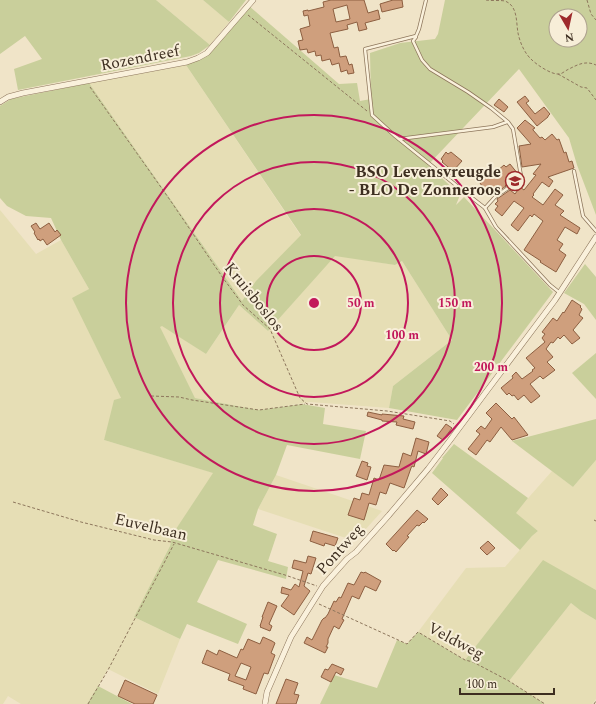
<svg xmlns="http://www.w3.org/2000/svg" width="596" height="704" font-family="Spectral,serif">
<rect width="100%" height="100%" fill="#f0e4c8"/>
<g fill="#e6deb5">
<polygon points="156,0 203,0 229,22 210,45"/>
<polygon points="186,65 301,236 257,281 242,301 89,83"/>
<polygon points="0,210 36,254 61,240 89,289 73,299 121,398 104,440 214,473 172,535 170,546 134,617 180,639 158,694 108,669 101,681 87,704 21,704 8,696 3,704 0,704"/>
<polygon points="335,255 395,265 402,261 452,340 393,386 389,408 310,402 259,410 195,398 159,327 162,325 206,354 239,305 268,331"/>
<polygon points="596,460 596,590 543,561 465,660 418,632 466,568 505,567 532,536 538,531 515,513 552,471 573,487"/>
<polygon points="276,475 382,511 355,541 258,509"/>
<polygon points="571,603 581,611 596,620 596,699 592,704 545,704 509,681"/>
</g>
<g fill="#c9cf9b" fill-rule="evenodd">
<polygon points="0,0 156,0 210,45 199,53 191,56 18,90 14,69 42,59 25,36 0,54"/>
<polygon points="203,0 246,0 229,22"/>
<path d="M 445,0 L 596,0 L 596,215 L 577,165 L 569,138 L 519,69 L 428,165 L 460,195 L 456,205 L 464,197 L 553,292 L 457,420 L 389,408 L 393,386 L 452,340 L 402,261 L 395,265 L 335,256 L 268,331 L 239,305 L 206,354 L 162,326 L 160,327 L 195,398 L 259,410 L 302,404 L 325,408 L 323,424 L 366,431 L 360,459 L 287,445 L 276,475 L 258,509 L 253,525 L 277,534 L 268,561 L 288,567 L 286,579 L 218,560 L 197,602 L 247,624 L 238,644 L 187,624 L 180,639 L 134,617 L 170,546 L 172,535 L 213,473 L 104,440 L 114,400 L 121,398 L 72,298 L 89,289 L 61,240 L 51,218 L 26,216 L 7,206 L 0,198 L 0,106 L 11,99 L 89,83 L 242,301 L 256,281 L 301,235 L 186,65 L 208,55 L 249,6 L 339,84 L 357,83 L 360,101 L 371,99 L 370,53 L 400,43 L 435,39 L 438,34 ZM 556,16 L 580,16 L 580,40 L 556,40 Z"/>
<polygon points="585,264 596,277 596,320 584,304 564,293"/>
<polygon points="596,353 596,399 572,373"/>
<polygon points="596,419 596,460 573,487 512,441"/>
<polygon points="454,444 528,498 516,513 538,531 532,536 520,550 432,473 443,458 442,458"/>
<polygon points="543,560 596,590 596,620 581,611 571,603 509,681 545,704 320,704 334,675 377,688 397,640 407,644 418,632 465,660"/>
<polygon points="98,686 132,704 87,704"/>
</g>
<g fill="#cf9f7d" stroke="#8d5f41" fill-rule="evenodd">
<path d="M 331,0 L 364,0 L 368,13 L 378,10 L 380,19 L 365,23 L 367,29 L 359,31 L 357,22 L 347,25 L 348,29 L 330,33 L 334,48 L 338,47 L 340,57 L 346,56 L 349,65 L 352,64 L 354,73 L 348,74 L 347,70 L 341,72 L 339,63 L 332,65 L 330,59 L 322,61 L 321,55 L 316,56 L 315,51 L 308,53 L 307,49 L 300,50 L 298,41 L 303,40 L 300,29 L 310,26 L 308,15 L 304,16 L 303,11 L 308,10 L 308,11 L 324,7 L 323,2 ZM 347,5 L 350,19 L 336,22 L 333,9 Z"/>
<polygon points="393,0 402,0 403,7 382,12 380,4"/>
<polygon points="525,96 529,101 526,103 535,114 544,107 550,114 548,116 548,117 537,126 517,102"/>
<polygon points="499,99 508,107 504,112 494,105"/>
<polygon points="525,120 535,128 533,129 533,130 540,138 542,137 545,140 552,134 557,140 559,139 564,153 566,152 569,162 572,161 574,168 548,177 553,181 549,187 542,182 533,194 534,195 532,197 543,205 555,189 563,195 555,205 564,211 560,215 580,228 577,234 565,227 557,240 563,244 559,250 566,255 556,272 540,262 541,261 524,250 543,221 534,214 532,217 530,215 518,231 511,225 524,208 514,201 502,216 495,210 498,206 495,204 498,201 497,199 510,190 515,194 520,187 524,190 536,175 533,174 541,164 522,167 519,146 531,144 517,128"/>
<polygon points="446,152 448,154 451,152 462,161 453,171 442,162 443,161 441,159"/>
<polygon points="510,164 518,174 505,186 506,186 493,195 489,189 486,192 478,180 482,175 491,169 493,172 496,169 497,171 504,165 506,167"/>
<polygon points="36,223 40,229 49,223 55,232 57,230 61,235 47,245 43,239 40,241 39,239 38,240 34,233 35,232 31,226"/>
<polygon points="572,300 581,306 580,307 582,309 579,315 583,318 573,330 580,338 572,344 564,335 560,339 558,337 553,343 551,342 546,349 553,357 547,362 555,370 543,379 540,376 530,384 540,396 531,403 524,395 518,400 514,395 512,396 509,393 507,395 501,388 513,378 512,376 516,372 522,379 533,371 532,370 535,368 526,358 545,342 542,338 545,334 542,332 553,318 557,321 563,312 564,313"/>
<polygon points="496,403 512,419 514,417 528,435 512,440 501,427 490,442 487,440 476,455 468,449 480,434 476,431 481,426 485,429 492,419 486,413"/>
<polygon points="368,412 382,415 382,414 404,416 403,419 415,422 413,429 396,425 397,422 382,421 382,420 367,416"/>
<polygon points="446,424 452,428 443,440 437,436"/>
<polygon points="416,438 429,442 426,454 418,451 414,467 412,466 411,468 404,488 390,483 386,494 380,492 376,505 369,503 364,520 348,515 354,498 360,500 362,493 369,495 374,478 379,480 384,465 399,467 403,453 411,456"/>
<polygon points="362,461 368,463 367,466 371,467 367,480 356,476"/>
<polygon points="441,488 448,495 438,505 432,499"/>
<polygon points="417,510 428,519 424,523 423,522 419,526 417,525 407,536 409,537 396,552 394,550 393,551 386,544"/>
<polygon points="313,531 338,538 335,546 325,543 324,546 310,541"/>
<polygon points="488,541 495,548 487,555 480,548"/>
<polygon points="308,556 316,558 311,574 308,573 304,586 310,591 294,615 281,606 289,595 281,593 282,587 291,590 295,584 299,587 303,571 292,568 294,560 306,563"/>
<polygon points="361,572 364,573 365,572 381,581 376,591 365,586 359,599 352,596 342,619 344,620 339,629 334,626 328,639 328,643 326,647 328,647 325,653 304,643 307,637 312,640 322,620 324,618 325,618 328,614 334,601 336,602 339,597 341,598 348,583 354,585"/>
<polygon points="268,602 277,606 269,624 272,626 270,631 260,627 261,626 260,626 263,617 262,617"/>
<path d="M 263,637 L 272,641 L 275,643 L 271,653 L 275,655 L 268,674 L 264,673 L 256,694 L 243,689 L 244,686 L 228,680 L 230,674 L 202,663 L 207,650 L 217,655 L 219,650 L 237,658 L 241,649 L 243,650 L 248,639 L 260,644 ZM 241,663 L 251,667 L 246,680 L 235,676 Z"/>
<polygon points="332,664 344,669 341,675 336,672 331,682 321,677 325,669 328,670"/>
<polygon points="286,679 298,683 294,694 299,695 296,704 276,704"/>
<polygon points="125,680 157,695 153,704 135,704 118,696"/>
</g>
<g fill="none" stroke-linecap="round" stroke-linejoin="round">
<g stroke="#8d765c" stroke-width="4">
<g id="lane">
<polyline points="426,0 419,29 416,36 365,49 372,115 395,136 467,194 485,208 496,227 550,285 560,293"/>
<polyline points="416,37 413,41 422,60 430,69 468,92 491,108 508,122 513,129 521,176 521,179 495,197 485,208"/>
<polyline points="399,139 493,127 507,122"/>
<polyline points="574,171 583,216 596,231"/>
</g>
</g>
<g stroke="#8d765c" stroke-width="6">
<g id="street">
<polyline points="0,102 8,97 23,93 187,62 198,58 207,53 253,0"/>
<polyline points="265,704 267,692 291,637 323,586 347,559 356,552 389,515 428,469 451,439 486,392 555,300 596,237"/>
</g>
</g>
<g stroke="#8d765c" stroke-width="1" stroke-dasharray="3 2" stroke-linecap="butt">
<path d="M 486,0 C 492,1 500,0 505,1 C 518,6 516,22 518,33 C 520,43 525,54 532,60 C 537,65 552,75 559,74 C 562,74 565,71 567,70 C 577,65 585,60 596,65"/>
<polyline points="587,0 591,14 596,20"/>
<polyline points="248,15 367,111"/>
<polyline points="558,74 581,87 587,88 596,100"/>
<polyline points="90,87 170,200 223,278 243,305 270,329 300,398 307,404 387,411 450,421 454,424"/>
<polyline points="151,396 179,397 192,400 259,410 305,404"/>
<polyline points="13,502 81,522 154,540 172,542 285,575 317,586"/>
<polyline points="594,520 596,521"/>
<polyline points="319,604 407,644 418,632 465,660 473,662 509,681 545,704"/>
<polyline points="88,704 108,670 174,544"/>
<polyline points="594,704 596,701"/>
</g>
<use href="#lane" stroke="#faf1dc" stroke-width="2.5"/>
<use href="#street" stroke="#faf1dc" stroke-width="5"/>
</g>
<g fill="none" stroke="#c2185b" stroke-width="2">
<circle cx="314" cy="303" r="47"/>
<circle cx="314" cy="303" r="94"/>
<circle cx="314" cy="303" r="141"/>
<circle cx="314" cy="303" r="188"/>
</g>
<defs>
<g id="school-ring" transform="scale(1)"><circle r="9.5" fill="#f7eed8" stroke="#9e2a2b" stroke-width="1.5"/><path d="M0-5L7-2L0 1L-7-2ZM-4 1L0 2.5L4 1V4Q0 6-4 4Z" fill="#9e2a2b"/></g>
</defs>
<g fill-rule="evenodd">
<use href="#school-ring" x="515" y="181"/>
</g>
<g text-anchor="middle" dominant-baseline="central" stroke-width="4" stroke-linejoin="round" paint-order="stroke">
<g font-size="16" fill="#3d2e20" stroke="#f7eed8">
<text transform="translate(140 58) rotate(-11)">Rozendreef</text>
<text transform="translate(254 297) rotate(51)">Kruisboslos</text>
<text transform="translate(151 527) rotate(13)">Euvelbaan</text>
<text transform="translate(340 549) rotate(-48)">Pontweg</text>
<text transform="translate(456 641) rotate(28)">Veldweg</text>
</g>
<g font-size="16" font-weight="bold" fill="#3d2e20" stroke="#f7eed8" text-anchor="end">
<text x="501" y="172">BSO Levensvreugde<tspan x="501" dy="18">- BLO De Zonneroos</tspan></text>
</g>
</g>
<circle cx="314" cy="303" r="6" fill="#c2185b" stroke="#f7eed8" stroke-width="2"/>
<g font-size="12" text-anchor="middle" font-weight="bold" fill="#c2185b" stroke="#f7eed8" stroke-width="4" stroke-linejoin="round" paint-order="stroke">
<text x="361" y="307">50 m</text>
<text x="455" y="307">150 m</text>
<text x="402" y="339">100 m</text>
<text x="491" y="371">200 m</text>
</g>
<g transform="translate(568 28) rotate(171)"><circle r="19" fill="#f7eed8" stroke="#ada18e"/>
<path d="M0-3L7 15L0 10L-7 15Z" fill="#9e2a2b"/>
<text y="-6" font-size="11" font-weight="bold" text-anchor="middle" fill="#3d2e20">N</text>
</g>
<path d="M460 688v6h94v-6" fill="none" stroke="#3d2e20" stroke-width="2"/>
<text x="466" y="688" font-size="12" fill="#3d2e20" stroke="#f7eed8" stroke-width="3" paint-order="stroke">100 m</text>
</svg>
